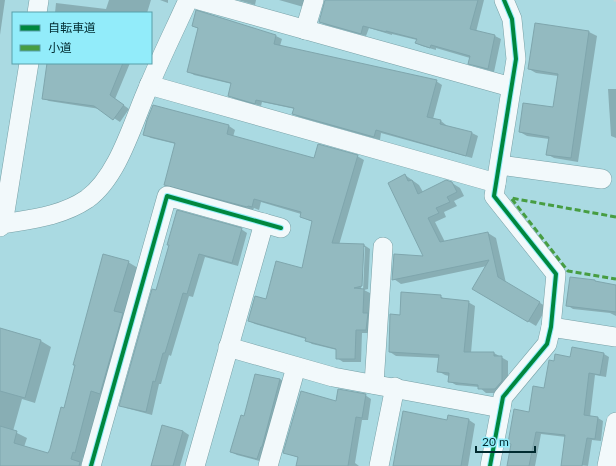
<svg xmlns="http://www.w3.org/2000/svg" width="616" height="466" font-family="Lato,'Noto Sans JP',sans-serif">
<rect width="100%" height="100%" fill="#aadae2"/>
<g fill="#0003" fill-rule="evenodd">
<polygon points="0,0 5,0 0,35"/>
<polygon points="109,0 151,0 147,13 55,13 56,3 106,9"/>
<polygon points="160,0 168,0 168,3"/>
<polygon points="238,0 256,0 255,5"/>
<polygon points="279,0 309,0 307,8"/>
<polygon points="326,0 484,0 476,32 495,36 501,39 494,72 475,66 469,63 470,58 436,48 436,50 422,46 416,43 417,40 392,34 392,35 369,28 366,36 326,25 320,22"/>
<polygon points="536,24 589,32 597,36 578,162 554,158 547,154 549,139 527,136 520,132 554,108 558,76 536,73 529,69"/>
<polygon points="193,26 249,28 276,36 282,39 280,46 436,81 442,85 433,119 441,121 446,125 446,126 472,133 478,136 472,158 381,133 380,140 299,117 293,114 295,109 262,102 261,106 235,99 229,95 232,84 194,75 188,71 199,29"/>
<polygon points="48,63 130,63 115,99 129,109 120,122 100,109 49,101 43,98"/>
<polygon points="608,89 616,89 616,138 611,136"/>
<path d="M 154,106 L 229,126 L 235,130 L 233,137 L 315,159 L 357,156 L 364,160 L 339,245 L 364,245 L 370,249 L 368,289 L 364,290 L 370,293 L 369,315 L 372,333 L 362,333 L 361,362 L 343,362 L 337,358 L 337,350 L 312,344 L 306,340 L 306,339 L 255,324 L 249,321 L 267,300 L 302,269 L 313,222 L 301,217 L 301,214 L 261,202 L 259,210 L 254,208 L 253,210 L 171,188 L 165,184 L 176,144 L 151,138 L 145,135 ZM 363,247 L 365,247 L 363,291 L 361,291 Z"/>
<polygon points="405,175 419,185 423,192 452,183 460,188 464,196 454,201 457,206 444,212 446,217 435,222 445,242 488,233 496,238 506,283 547,307 536,326 474,289 487,266 401,284 394,279 424,257"/>
<polygon points="241,229 247,233 238,266 205,257 193,297 189,296 171,356 169,355 161,384 159,384 152,415 126,408 121,405 170,245"/>
<polygon points="128,262 138,268 85,458 83,457 81,466 0,466 0,329 41,341 51,347 35,403 22,399 13,431 27,438 24,447 49,454 64,409"/>
<polygon points="595,281 599,283 616,286 616,316 610,313 573,309 567,305"/>
<polygon points="440,296 446,300 468,302 475,306 471,353 494,353 508,361 508,385 502,393 486,393 479,387 456,385 449,381 449,376 445,375 438,371 440,358 396,356 390,352 391,315 401,316"/>
<polygon points="604,354 609,357 606,377 595,375 590,417 598,418 603,421 601,441 592,440 588,466 568,464 566,437 541,434 535,466 508,466 530,413 544,389 554,362 571,358"/>
<polygon points="256,375 280,379 286,383 263,462 237,455 231,452 245,417"/>
<polygon points="365,395 371,399 368,420 362,420 355,463 359,466 297,466 299,458 284,452 336,402"/>
<polygon points="449,416 469,420 475,424 468,466 394,466 448,421"/>
<polygon points="183,431 189,435 180,466 152,466"/>
</g>
<g fill="#93bac0" stroke="#7fa6ad">
<polygon points="325,0 478,0 470,29 495,35 488,69 468,64 470,56 431,45 430,48 415,43 417,39 386,31 386,32 363,26 361,34 319,22"/>
<polygon points="196,10 276,35 274,44 437,80 427,117 441,120 440,124 472,132 466,156 376,130 374,137 292,114 294,108 256,100 255,104 228,96 231,83 187,72 198,28 192,26"/>
<polygon points="535,23 589,31 571,158 546,155 549,137 519,132 523,103 553,107 558,74 528,69"/>
<polygon points="47,63 123,63 110,95 124,105 113,120 94,106 42,99"/>
<polygon points="153,105 229,125 227,134 314,158 318,144 358,155 332,243 364,244 362,286 354,288 364,289 363,313 368,313 366,330 356,330 355,359 336,359 336,349 305,341 306,338 248,321 255,296 266,299 276,261 302,268 312,221 300,217 301,212 254,199 252,207 248,206 247,207 164,185 175,143 143,135 147,120"/>
<polygon points="405,174 408,181 412,180 418,194 446,180 452,182 457,192 447,197 450,202 436,208 439,213 428,218 440,242 488,232 498,277 540,302 528,322 472,289 489,260 392,280 394,254 423,256 388,183"/>
<polygon points="177,210 242,228 232,263 199,254 187,294 183,293 165,353 163,353 155,382 153,381 146,412 119,406 152,289 156,290 169,245 167,245"/>
<polygon points="103,254 129,261 114,311 123,313 100,394 91,391 75,453 73,452 71,459 80,462 79,466 0,466 0,426 17,431 14,443 48,453 50,449 61,407 64,408 75,365 73,365"/>
<polygon points="570,277 595,280 595,281 616,285 616,312 566,306"/>
<polygon points="401,292 441,295 441,298 469,301 464,352 494,352 494,356 502,356 502,381 495,389 478,389 478,385 448,382 449,373 437,372 439,355 389,352 390,314 400,315"/>
<polygon points="0,328 41,340 25,398 0,391"/>
<polygon points="572,347 604,353 600,375 589,373 584,415 598,417 595,439 587,438 582,466 561,466 565,435 536,432 529,466 507,466 511,444 508,443 514,409 529,412 533,386 544,388 549,360 554,361 555,354 570,357"/>
<polygon points="255,374 280,379 262,447 261,447 257,459 230,452 241,415 244,416"/>
<polygon points="338,389 366,394 362,418 356,417 348,466 296,466 298,457 283,453 301,391 336,401"/>
<polygon points="403,411 447,420 448,415 469,419 461,466 393,466"/>
<polygon points="162,425 183,431 173,466 151,466"/>
</g>
<g fill="none" stroke-linecap="round" stroke-linejoin="round">
<g stroke="#77a0a6" stroke-width="20">
<g id="minor">
<polyline points="199,0 511,87"/>
<polyline points="37,13 39,0"/>
<polyline points="305,30 314,0"/>
<polyline points="149,85 496,183"/>
<polyline points="500,165 602,179"/>
<polyline points="3,224 29,63"/>
<path d="M 0,227 L 3,224 C 32,219 62,216 87,199 C 119,176 133,121 149,86 C 161,57 175,29 188,0"/>
<polyline points="551,327 616,337"/>
<polyline points="228,347 333,377 501,408"/>
<polyline points="374,384 383,247"/>
<polyline points="91,466 167,196 281,228"/>
<polyline points="195,466 264,223"/>
<polyline points="268,466 296,367"/>
<polyline points="379,466 395,387"/>
<polyline points="490,466 503,397 547,344 551,327 556,274 494,196 516,59 512,19 504,0"/>
<polyline points="607,466 616,422"/>
</g>
</g>
<polyline stroke="#c5d6d8" stroke-width="2.5" stroke-dasharray="2 3" stroke-linecap="butt" points="614,0 616,1"/>
<use href="#minor" stroke="#f2f9fb" stroke-width="19"/>
<polyline stroke="#479d42" stroke-width="3" stroke-dasharray="6 3" stroke-linecap="butt" points="616,217 511,198 568,271 616,279"/>
<g stroke="#92ecfa" stroke-width="6">
<g id="cycleway">
<polyline points="91,466 167,196 281,228"/>
<polyline points="490,466 503,397 547,344 551,327 556,274 494,196 516,59 512,19 504,0"/>
</g>
</g>
<use href="#cycleway" stroke="#00873e" stroke-width="4"/>
</g>
<rect x="12" y="12" width="140" height="52" fill="#92ecfa" stroke="#589fa9"/>
<rect x="20" y="25" width="20" height="6" fill="#00873e" stroke="#589fa9"/>
<text x="48" y="32" font-size="12" fill="#012b30">自転車道</text>
<rect x="20" y="45" width="20" height="6" fill="#479d42" stroke="#589fa9"/>
<text x="48" y="52" font-size="12" fill="#012b30">小道</text>
<path d="M476 446v6h59v-6" fill="none" stroke="#012b30" stroke-width="2"/>
<text x="482" y="446" font-size="12" fill="#012b30" stroke="#92ecfa" stroke-width="3" paint-order="stroke">20 m</text>
</svg>
